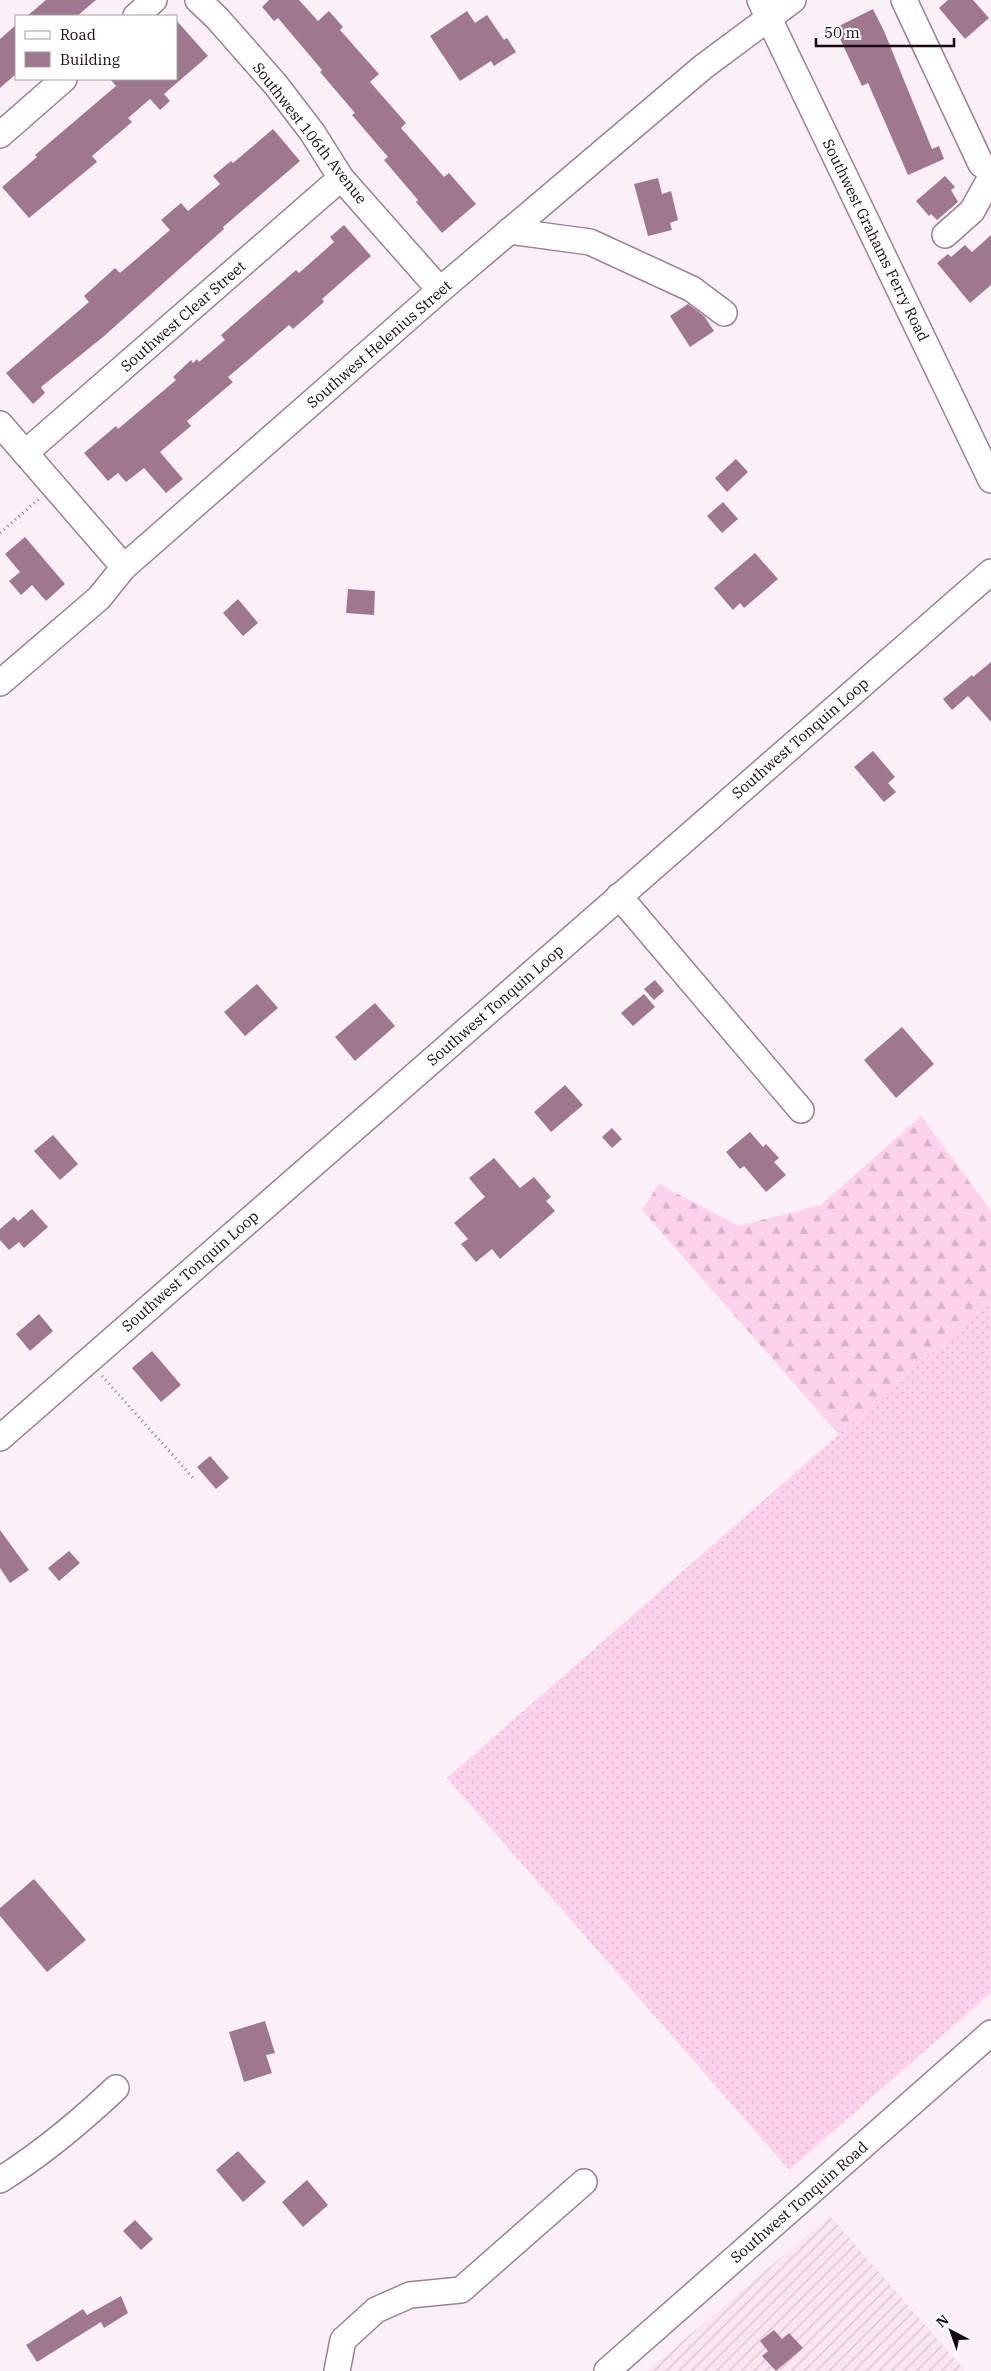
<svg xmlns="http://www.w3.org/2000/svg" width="991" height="2371" font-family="'IBM Plex Serif',serif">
<defs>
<pattern id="industrial-furrows" width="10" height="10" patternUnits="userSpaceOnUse" patternTransform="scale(1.25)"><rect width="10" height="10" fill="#fae5f1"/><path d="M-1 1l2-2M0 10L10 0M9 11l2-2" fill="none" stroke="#d5c3ce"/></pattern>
<pattern id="grass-dots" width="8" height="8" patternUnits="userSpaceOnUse" patternTransform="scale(1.25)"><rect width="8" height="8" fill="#fdd2ec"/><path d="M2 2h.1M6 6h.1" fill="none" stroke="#d8b3c9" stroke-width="1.8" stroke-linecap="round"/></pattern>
<pattern id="forest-firs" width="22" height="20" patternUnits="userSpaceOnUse" patternTransform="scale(1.25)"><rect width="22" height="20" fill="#fdd2ec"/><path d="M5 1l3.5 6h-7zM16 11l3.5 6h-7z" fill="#d8b3c9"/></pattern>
</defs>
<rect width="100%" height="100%" fill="#fbf0f7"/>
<polygon fill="url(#industrial-furrows)" points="830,2216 965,2371 647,2371"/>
<polygon fill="url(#grass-dots)" points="991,1301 991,1993 789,2170 447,1778"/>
<polygon fill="url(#forest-firs)" points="921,1116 991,1211 991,1301 839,1435 642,1210 659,1184 739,1226 821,1205"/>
<g fill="#9f778f">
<polygon points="46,0 96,0 77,16 27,16"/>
<polygon points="269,0 299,0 318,21 329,11 343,27 340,30 379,74 370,82 406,123 401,128 444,177 449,173 476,204 442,233 416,202 418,200 384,160 388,157 352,115 355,113 320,72 322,70 278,18 274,21 262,7"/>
<polygon points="948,0 973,0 989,18 965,39 939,8"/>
<polygon points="873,9 884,31 932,149 939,146 944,159 908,175 868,83 862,86 835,28"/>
<polygon points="467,11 475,23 487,15 504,40 507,38 516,52 494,66 491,61 460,81 430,36"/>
<polygon points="176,20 208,56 164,94 170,101 160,110 150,99 128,118 132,122 92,156 97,162 29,218 2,187 37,157 35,155 116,86 110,79 176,79"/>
<polygon points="16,25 16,74 0,88 0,39"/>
<polygon points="273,129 300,161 223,227 224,229 103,337 41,387 45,393 33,404 6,373 89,302 84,296 115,268 120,273 170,230 161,220 181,203 188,211 220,184 213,176 231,161 233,163"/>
<polygon points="945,176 955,187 951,190 958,202 937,220 931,214 929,216 916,201"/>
<polygon points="658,178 662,194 671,191 678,220 670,223 672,230 648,236 634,184"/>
<polygon points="344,225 371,256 322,299 324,302 293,329 289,325 228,377 233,382 187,421 191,426 160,452 183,479 166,493 144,468 126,482 118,473 108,481 84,453 116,426 118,429 176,380 173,377 191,360 193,363 197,359 199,362 225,340 221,335 296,270 299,273 334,242 330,237"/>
<polygon points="991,235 991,285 970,303 937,263 948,254 951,257 965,245 972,252"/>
<polygon points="688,304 704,316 714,331 690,347 670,316"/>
<polygon points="736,459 748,472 727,492 715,478"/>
<polygon points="723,502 738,519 722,533 707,516"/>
<polygon points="25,537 65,584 46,601 32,585 21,595 9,581 20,572 5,554"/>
<polygon points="755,553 778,579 744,608 740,603 733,610 714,588"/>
<polygon points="348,589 375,591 374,615 346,613"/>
<polygon points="238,599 258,623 243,636 223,613"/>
<polygon points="991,662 991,722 968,696 952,710 943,699 972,675 973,677"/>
<polygon points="873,751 895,777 888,783 896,792 884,802 854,767"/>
<polygon points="655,980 664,991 654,1000 644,989"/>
<polygon points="257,984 278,1008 245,1036 224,1012"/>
<polygon points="644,994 655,1007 633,1026 621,1013"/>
<polygon points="375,1003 395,1026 355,1061 335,1037"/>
<polygon points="902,1027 934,1064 896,1098 864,1060"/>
<polygon points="565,1085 583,1105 551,1132 534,1112"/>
<polygon points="612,1128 622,1139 612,1148 602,1137"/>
<polygon points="750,1132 763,1147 766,1144 779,1158 774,1162 786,1175 766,1192 744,1166 740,1169 726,1152"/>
<polygon points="53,1135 78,1164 60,1180 34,1151"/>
<polygon points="494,1158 520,1188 534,1177 551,1197 546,1201 555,1211 500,1259 492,1249 476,1262 461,1244 468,1239 454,1223 485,1197 469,1178"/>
<polygon points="32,1209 48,1227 24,1248 19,1242 9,1250 0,1240 0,1229 14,1217 18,1221"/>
<polygon points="39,1314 53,1331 30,1351 16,1334"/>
<polygon points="152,1351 181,1385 161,1402 132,1368"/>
<polygon points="210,1456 229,1478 216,1489 197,1467"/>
<polygon points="0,1530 29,1570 10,1583 0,1568"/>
<polygon points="69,1551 80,1563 59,1581 48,1568"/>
<polygon points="34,1879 86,1940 47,1972 0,1916 0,1908"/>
<polygon points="265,2021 275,2053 266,2055 272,2073 244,2082 229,2032"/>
<polygon points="238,2151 266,2182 243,2202 216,2170"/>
<polygon points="307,2180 328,2205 303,2227 282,2202"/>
<polygon points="135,2220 153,2239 141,2250 123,2231"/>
<polygon points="121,2296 128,2313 104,2328 101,2322 37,2362 26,2345 83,2309 87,2315"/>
<polygon points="774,2330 782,2339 789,2333 803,2348 776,2371 762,2356 768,2351 760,2341"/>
</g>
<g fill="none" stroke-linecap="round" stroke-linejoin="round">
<g stroke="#9b8191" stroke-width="28">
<g id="minor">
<polyline points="198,0 217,18 276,85 312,132 341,178 440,290"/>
<polyline points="760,0 991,480"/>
<polyline points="904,0 981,164 991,171"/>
<polyline points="136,16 154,0"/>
<polyline points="0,135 64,79"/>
<polyline points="509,231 590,242 692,289 724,313"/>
<polyline points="945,235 972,211 991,177"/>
<polyline points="0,424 124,567"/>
<polyline points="25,453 341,178"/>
<polyline points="0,683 99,598 124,567 440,290 703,67 793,0"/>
<polyline points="619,896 801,1110"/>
<polyline points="0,1438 991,572"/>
<path d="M 0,2180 C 43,2153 80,2122 116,2088"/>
<polyline points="337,2371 343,2340 376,2310 410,2295 461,2290 584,2182"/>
<polyline points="607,2371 991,2033"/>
</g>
</g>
<g stroke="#877d83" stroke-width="3" stroke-dasharray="1 4" stroke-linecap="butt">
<polyline points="0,533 39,499"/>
<polyline points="102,1376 195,1480"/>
</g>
<use href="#minor" stroke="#fff" stroke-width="25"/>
</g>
<g text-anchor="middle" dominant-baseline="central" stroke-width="4" stroke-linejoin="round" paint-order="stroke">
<g font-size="15" fill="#140b10" stroke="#fff">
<text transform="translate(310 133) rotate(52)">Southwest 106th Avenue</text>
<text transform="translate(876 240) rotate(64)">Southwest Grahams Ferry Road</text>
<text transform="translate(183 316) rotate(-41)">Southwest Clear Street</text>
<text transform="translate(379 344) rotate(-41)">Southwest Helenius Street</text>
<text transform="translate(800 738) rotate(-41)">Southwest Tonquin Loop</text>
<text transform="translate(495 1005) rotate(-41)">Southwest Tonquin Loop</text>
<text transform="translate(190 1271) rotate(-41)">Southwest Tonquin Loop</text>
<text transform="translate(799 2202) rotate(-41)">Southwest Tonquin Road</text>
</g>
</g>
<rect x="15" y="15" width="162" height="65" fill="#ffffff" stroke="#a19d9f"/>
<rect x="25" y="31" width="25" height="8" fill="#ffffff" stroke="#a19d9f"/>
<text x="60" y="40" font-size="15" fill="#140b10">Road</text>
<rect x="25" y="52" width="25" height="15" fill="#9f778f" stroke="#a19d9f"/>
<text x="60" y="65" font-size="15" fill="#140b10">Building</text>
<g transform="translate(951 2331) rotate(319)" stroke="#ffffff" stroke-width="4" paint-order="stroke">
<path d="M0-4L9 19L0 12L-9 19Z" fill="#140b10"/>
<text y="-8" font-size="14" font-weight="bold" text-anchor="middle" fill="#140b10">N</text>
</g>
<path d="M816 38v8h138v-8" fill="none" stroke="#140b10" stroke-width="2.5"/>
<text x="824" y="38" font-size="15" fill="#140b10" stroke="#ffffff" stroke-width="4" paint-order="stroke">50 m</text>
</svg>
